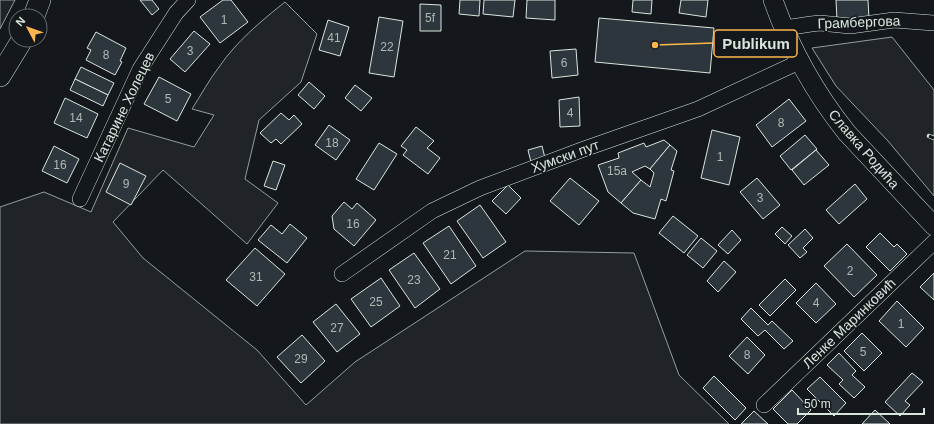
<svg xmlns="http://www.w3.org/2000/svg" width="934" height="424" font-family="Helvetica,sans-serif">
<rect width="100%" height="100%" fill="#14181c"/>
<g fill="#202428" stroke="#939e99">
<polygon points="0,0 15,0 0,29"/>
<path d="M 285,2 L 317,34 L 301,82 L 259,120 L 245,179 L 278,203 L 247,244 L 163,170 L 113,222 L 143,258 L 257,350 L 306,405 L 355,362 L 525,251 L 634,253 L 679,375 L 729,424 L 0,424 L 0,207 L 44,192 L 91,212 L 128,128 L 194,147 L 214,115 L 192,109 C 201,95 209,80 219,67 C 236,42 261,21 285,2 Z"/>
<polygon points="892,37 934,90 934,196 888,141 836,86 812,48"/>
</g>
<g fill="#2c363c" stroke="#d8e6dc">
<polygon points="140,0 152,0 159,9 152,15"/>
<polygon points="223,0 231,0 248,22 220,43 200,17"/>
<polygon points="460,0 480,0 479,16 459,14"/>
<polygon points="484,0 515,0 513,17 483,14"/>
<polygon points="527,0 555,0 555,20 526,18"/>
<polygon points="633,0 652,0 651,14 632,12"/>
<polygon points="681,0 708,0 706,17 679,13"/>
<polygon points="836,0 868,0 869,19 837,20"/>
<polygon points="420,4 441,5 441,31 420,31"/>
<polygon points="379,17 403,21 394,77 369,73"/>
<polygon points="599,18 714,28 710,73 595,62"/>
<polygon points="328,20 349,27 340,56 319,50"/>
<polygon points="194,31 210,44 185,72 170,59"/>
<polygon points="96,32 126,48 120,61 122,62 115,75 86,60 91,50 87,48"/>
<polygon points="576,49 578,75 552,78 550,51"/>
<polygon points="81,67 114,83 108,95 75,79"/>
<polygon points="159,77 191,94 177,121 144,104"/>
<polygon points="75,79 108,95 103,106 70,90"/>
<polygon points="309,82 325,96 314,109 298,95"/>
<polygon points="355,85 372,98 361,111 345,98"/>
<polygon points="579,97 580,126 560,127 559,100"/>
<polygon points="65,98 98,114 87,138 54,123"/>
<polygon points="789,99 806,121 772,147 756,125"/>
<polygon points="281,113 289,120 294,115 302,124 281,144 276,139 271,143 260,133"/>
<polygon points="329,125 350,140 336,160 315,145"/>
<polygon points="416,127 434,141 427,148 440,158 428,174 403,155 407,150 401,146"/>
<polygon points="712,130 740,137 729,185 701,178"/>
<polygon points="805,135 817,149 791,170 780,156"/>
<polygon points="664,140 670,145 650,169 645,166 632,172 641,180 621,203 608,192 598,165 619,158 618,153 644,143 646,147"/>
<polygon points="379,143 397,154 374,190 356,179"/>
<polygon points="670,145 677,151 671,170 674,171 666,201 661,199 655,219 633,213 621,203 641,180 650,187 654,173 650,169"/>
<polygon points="54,146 79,159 67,183 42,171"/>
<polygon points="542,146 545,158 531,162 528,150"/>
<polygon points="816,150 829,165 804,185 792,170"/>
<polygon points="273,161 285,165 276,190 264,186"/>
<polygon points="120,163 146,176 131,205 106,192"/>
<polygon points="570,178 599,201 579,225 550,201"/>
<polygon points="757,178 780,205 763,219 740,192"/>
<polygon points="855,184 867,199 839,224 826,210"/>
<polygon points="508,185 521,198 506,214 492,201"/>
<polygon points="344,202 352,209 357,203 376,220 354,246 334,229 332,216"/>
<polygon points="480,205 506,242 483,258 457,221"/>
<polygon points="673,216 698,236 684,253 659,233"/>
<polygon points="290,224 307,238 287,263 258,240 271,225 282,234"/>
<polygon points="449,226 476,266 451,284 423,243"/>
<polygon points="782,227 792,236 785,244 775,234"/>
<polygon points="805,229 813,238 803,248 807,252 800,258 788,245"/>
<polygon points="732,230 741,240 728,254 718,245"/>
<polygon points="880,233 894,247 897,244 907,254 890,271 866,247"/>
<polygon points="701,238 717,251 703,268 687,255"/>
<polygon points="847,244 877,275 854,297 824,266"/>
<polygon points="255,248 285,274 257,306 226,280"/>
<polygon points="414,253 440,289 415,308 389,270"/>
<polygon points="724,261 736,272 718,292 707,281"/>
<polygon points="934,273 934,300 920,287"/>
<polygon points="381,278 400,306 371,327 351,299"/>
<polygon points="785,279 796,290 770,316 759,305"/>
<polygon points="816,283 836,304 816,323 796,303"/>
<polygon points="897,301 924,328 906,347 879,321"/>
<polygon points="336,304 360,334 337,352 313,322"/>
<polygon points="751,308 768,325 772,321 793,341 784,349 765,330 758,336 741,319"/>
<polygon points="862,333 882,353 864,371 844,351"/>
<polygon points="302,335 325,361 301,383 277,357"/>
<polygon points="747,337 765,355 748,374 729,356"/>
<polygon points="839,353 856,371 852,375 865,387 854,398 839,384 843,380 827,365"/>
<polygon points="912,373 923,382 905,401 910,405 900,416 885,402"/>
<polygon points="714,376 746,408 735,420 703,388"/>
<polygon points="820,377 846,403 834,416 807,389"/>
<polygon points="792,390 811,410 797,424 788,424 773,409"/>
<polygon points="875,410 890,424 862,424"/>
<polygon points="754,411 768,424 741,424"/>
</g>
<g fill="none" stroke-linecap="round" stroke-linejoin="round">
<g stroke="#d8e6dc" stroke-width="16">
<g id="minor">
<polyline points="785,28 811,24 820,23 850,26 894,20 934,23"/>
<polyline points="80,199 140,69 176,13 188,0"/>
<polyline points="342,274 432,211 480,188 584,149 698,109 799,62"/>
<polyline points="764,405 934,242"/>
</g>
</g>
<g stroke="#d8e6dc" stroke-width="20">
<path id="tertiary" d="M 773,0 C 790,48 815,93 847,133 L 934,226"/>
</g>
<g stroke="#d8e6dc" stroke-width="22">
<g id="secondary">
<polyline points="34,16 40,0"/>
<polyline points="0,76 22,40"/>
</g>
</g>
<use href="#minor" stroke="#14181c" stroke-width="15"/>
<use href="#tertiary" stroke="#14181c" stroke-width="19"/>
<use href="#secondary" stroke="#14181c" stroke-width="21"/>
<g stroke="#d8e6dc" stroke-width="4.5">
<polyline id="rail" points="929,136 934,138"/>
</g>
<use href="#rail" stroke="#14181c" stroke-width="3" stroke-dasharray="9" stroke-linecap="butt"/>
</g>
<g text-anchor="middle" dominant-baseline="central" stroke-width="3" stroke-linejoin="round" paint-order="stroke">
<g font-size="12" fill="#adbab4">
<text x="430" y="18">5f</text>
<text x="224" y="20">1</text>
<text x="334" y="38">41</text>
<text x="387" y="47">22</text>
<text x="190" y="51">3</text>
<text x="106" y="55">8</text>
<text x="564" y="63">6</text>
<text x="168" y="99">5</text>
<text x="570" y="113">4</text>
<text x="76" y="118">14</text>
<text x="781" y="123">8</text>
<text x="332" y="143">18</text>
<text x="720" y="157">1</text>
<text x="60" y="165">16</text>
<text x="617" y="171">15a</text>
<text x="126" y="184">9</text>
<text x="760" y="198">3</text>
<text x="353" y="224">16</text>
<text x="450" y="255">21</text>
<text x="850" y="271">2</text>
<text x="256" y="277">31</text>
<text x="414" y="280">23</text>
<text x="376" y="302">25</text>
<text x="816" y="303">4</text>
<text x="901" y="324">1</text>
<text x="337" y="328">27</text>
<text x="863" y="352">5</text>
<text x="747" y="355">8</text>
<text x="301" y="359">29</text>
</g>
<g font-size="14" fill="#d8e6dc" stroke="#14181c">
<text transform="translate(859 22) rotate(-2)">Грамбергова</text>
<text transform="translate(124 107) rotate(-64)">Катарине Холецев</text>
<text transform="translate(864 149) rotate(49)">Славка Родића</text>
<text transform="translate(565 156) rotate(-20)">Хумски пут</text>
<text transform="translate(849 323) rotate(-44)">Ленке Маринковић</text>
</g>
</g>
<path fill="none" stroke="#ffb74d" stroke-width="1.5" d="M655 45L714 43"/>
<circle fill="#ffb74d" stroke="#14181c" stroke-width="1.5" cx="655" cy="45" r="4"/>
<rect fill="#14181c" stroke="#ffb74d" stroke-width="1.5" x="714" y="30" width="83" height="27" rx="4"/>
<g font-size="15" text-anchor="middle" font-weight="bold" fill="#d8e6dc">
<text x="756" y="49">Publikum</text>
</g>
<g transform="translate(28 28) rotate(311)"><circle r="19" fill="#14181c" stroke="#626a69"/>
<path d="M0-3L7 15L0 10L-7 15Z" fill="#ffb74d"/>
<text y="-6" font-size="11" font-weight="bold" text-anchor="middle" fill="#d8e6dc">N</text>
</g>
<path d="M798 408v6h126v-6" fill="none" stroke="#d8e6dc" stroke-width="2"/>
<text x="804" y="408" font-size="12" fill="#d8e6dc" stroke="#14181c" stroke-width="3" paint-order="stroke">50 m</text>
</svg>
